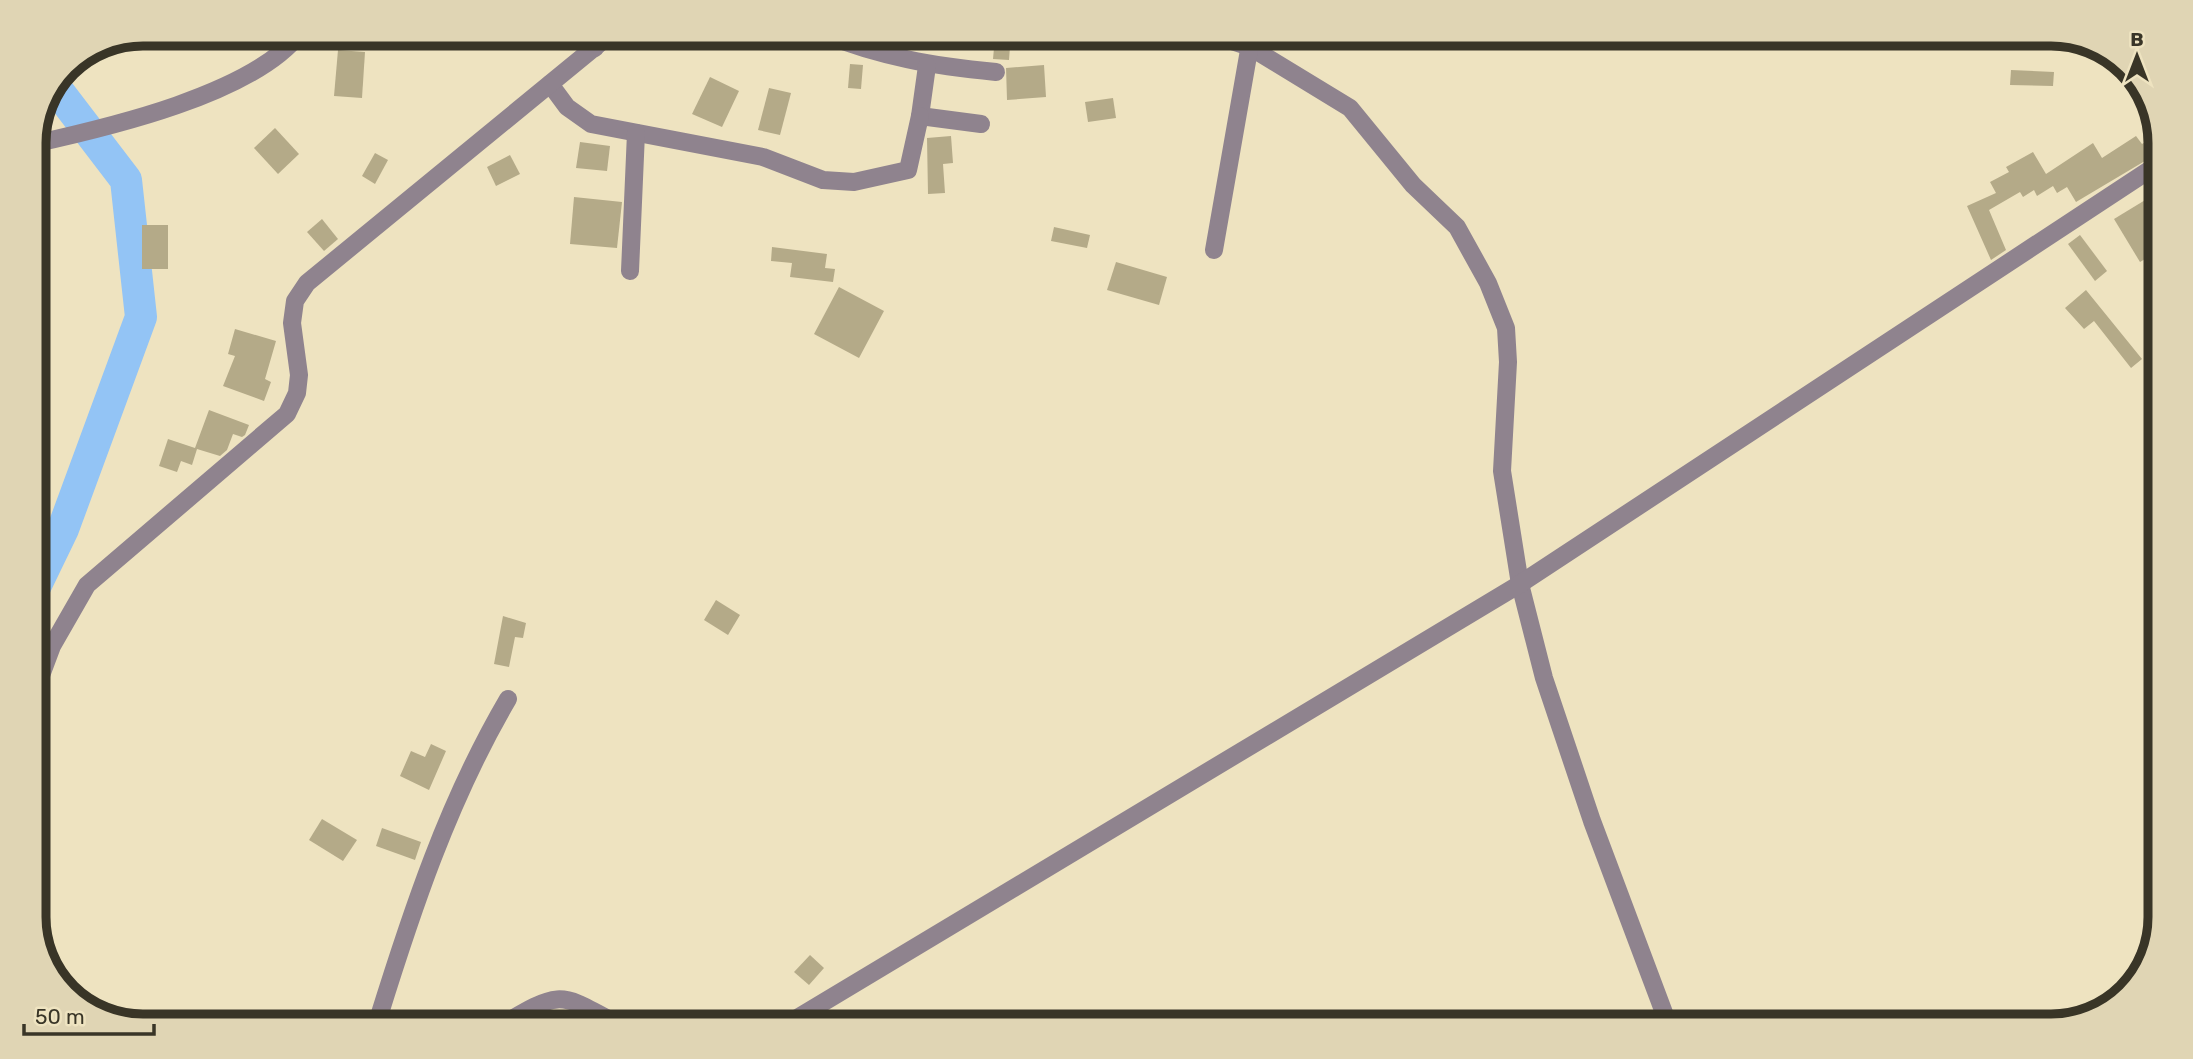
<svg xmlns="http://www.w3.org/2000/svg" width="2193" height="1059" font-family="Rubik,sans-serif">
<rect width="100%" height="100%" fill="#eee3c0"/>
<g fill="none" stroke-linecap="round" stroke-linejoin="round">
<polyline stroke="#93c4f5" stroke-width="32" points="33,591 63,529 141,317 126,180 55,87"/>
</g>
<g fill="#b4aa88">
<polygon points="890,33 909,33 908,48 890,43"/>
<polygon points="974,33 1011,33 1009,60 993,59 994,48 973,47"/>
<polygon points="338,50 365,52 362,98 334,96"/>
<polygon points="850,64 863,65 861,89 848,88"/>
<polygon points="1044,65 1046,97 1007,100 1006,68"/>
<polygon points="2011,70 2054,72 2053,86 2010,85"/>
<polygon points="710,77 739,91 722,127 692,114"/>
<polygon points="769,88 791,93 780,135 758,130"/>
<polygon points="1113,98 1116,118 1088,122 1085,102"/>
<polygon points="275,128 299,154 278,174 254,148"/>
<polygon points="2159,133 2160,152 2076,202 2067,187 2057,193 2053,186 2037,196 2034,190 2023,197 2020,192 1989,210 2006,250 1991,260 1967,206 1996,193 1990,182 2009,172 2006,167 2033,152 2046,174 2093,143 2102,158 2136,136 2142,144"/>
<polygon points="951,136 953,163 943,164 945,193 928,194 927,138"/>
<polygon points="580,142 610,146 607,171 576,168"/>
<polygon points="375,153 388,160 375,184 362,176"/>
<polygon points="510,155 520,174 496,186 487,167"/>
<polygon points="2160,191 2160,250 2140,262 2114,219"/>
<polygon points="574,197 622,202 617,248 570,244"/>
<polygon points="322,219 338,239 324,251 307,232"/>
<rect x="142" y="225" width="26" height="44"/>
<polygon points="1054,227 1090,235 1087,248 1051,241"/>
<polygon points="2080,235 2107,271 2095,281 2068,244"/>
<polygon points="772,247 827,254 825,268 835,269 833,282 790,277 792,263 771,261"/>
<polygon points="1116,262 1167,277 1159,305 1107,290"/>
<polygon points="839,287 884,311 859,358 814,334"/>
<polygon points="2086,290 2142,359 2131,368 2094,321 2084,329 2065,308"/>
<polygon points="235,329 276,341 265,379 271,382 264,401 223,386 235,356 228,354"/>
<polygon points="209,410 249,425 245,435 242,437 233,434 227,450 220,456 197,449 192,465 181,461 177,472 159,466 168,439 195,448"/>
<polygon points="716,600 740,615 728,635 704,620"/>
<polygon points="503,616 526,623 523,638 515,637 509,667 494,664"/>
<polygon points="431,744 446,751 429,790 400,776 411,751 425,757"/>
<polygon points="322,819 357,840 343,861 309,840"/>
<polygon points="382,828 421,842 415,860 376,846"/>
<polygon points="810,955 824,968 809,985 794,972"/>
</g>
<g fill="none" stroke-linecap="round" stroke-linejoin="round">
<g stroke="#8f838e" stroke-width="18">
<polyline points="557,33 595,48"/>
<path d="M 821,33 C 881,57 933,66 996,72"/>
<polyline points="1207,33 1250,47 1350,108 1413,185 1457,227 1488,283 1506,328 1508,362 1502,471 1520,584 1544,678 1592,821 1669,1026"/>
<polyline points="927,66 920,116 981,124"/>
<polyline points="550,84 567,107 591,124 763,157 823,180 854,182 908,170 920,116"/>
<path d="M 33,144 C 106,128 254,94 300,33"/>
<polyline points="1214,250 1252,33"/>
<polyline points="630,271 636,133"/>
<polyline points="34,694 52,646 87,585 287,414 297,393 299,375 292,323 295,301 307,283 612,33"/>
<path d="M 376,1026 C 411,913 448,801 508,699"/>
<path d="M 500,1026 C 563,989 558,992 621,1026"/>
<polyline points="784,1026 1520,584 2160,163"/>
</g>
</g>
<path d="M0 0H2193V1059H0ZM143 46H2051A97 97 0 0 1 2148 143V917A97 97 0 0 1 2051 1014H143A97 97 0 0 1 46 917V143A97 97 0 0 1 143 46Z" fill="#e0d5b4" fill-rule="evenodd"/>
<path fill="none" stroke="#393527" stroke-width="9" d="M143 46H2051A97 97 0 0 1 2148 143V917A97 97 0 0 1 2051 1014H143A97 97 0 0 1 46 917V143A97 97 0 0 1 143 46Z"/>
<g transform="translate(2137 56)" stroke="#eee3c0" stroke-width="5" paint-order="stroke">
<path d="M0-5L12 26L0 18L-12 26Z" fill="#393527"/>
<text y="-10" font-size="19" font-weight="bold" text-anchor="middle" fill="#393527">B</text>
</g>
<path d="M24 1024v10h130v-10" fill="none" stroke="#393527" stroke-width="3.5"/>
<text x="35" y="1024" font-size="21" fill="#393527" stroke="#eee3c0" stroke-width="5" paint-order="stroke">50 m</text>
</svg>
